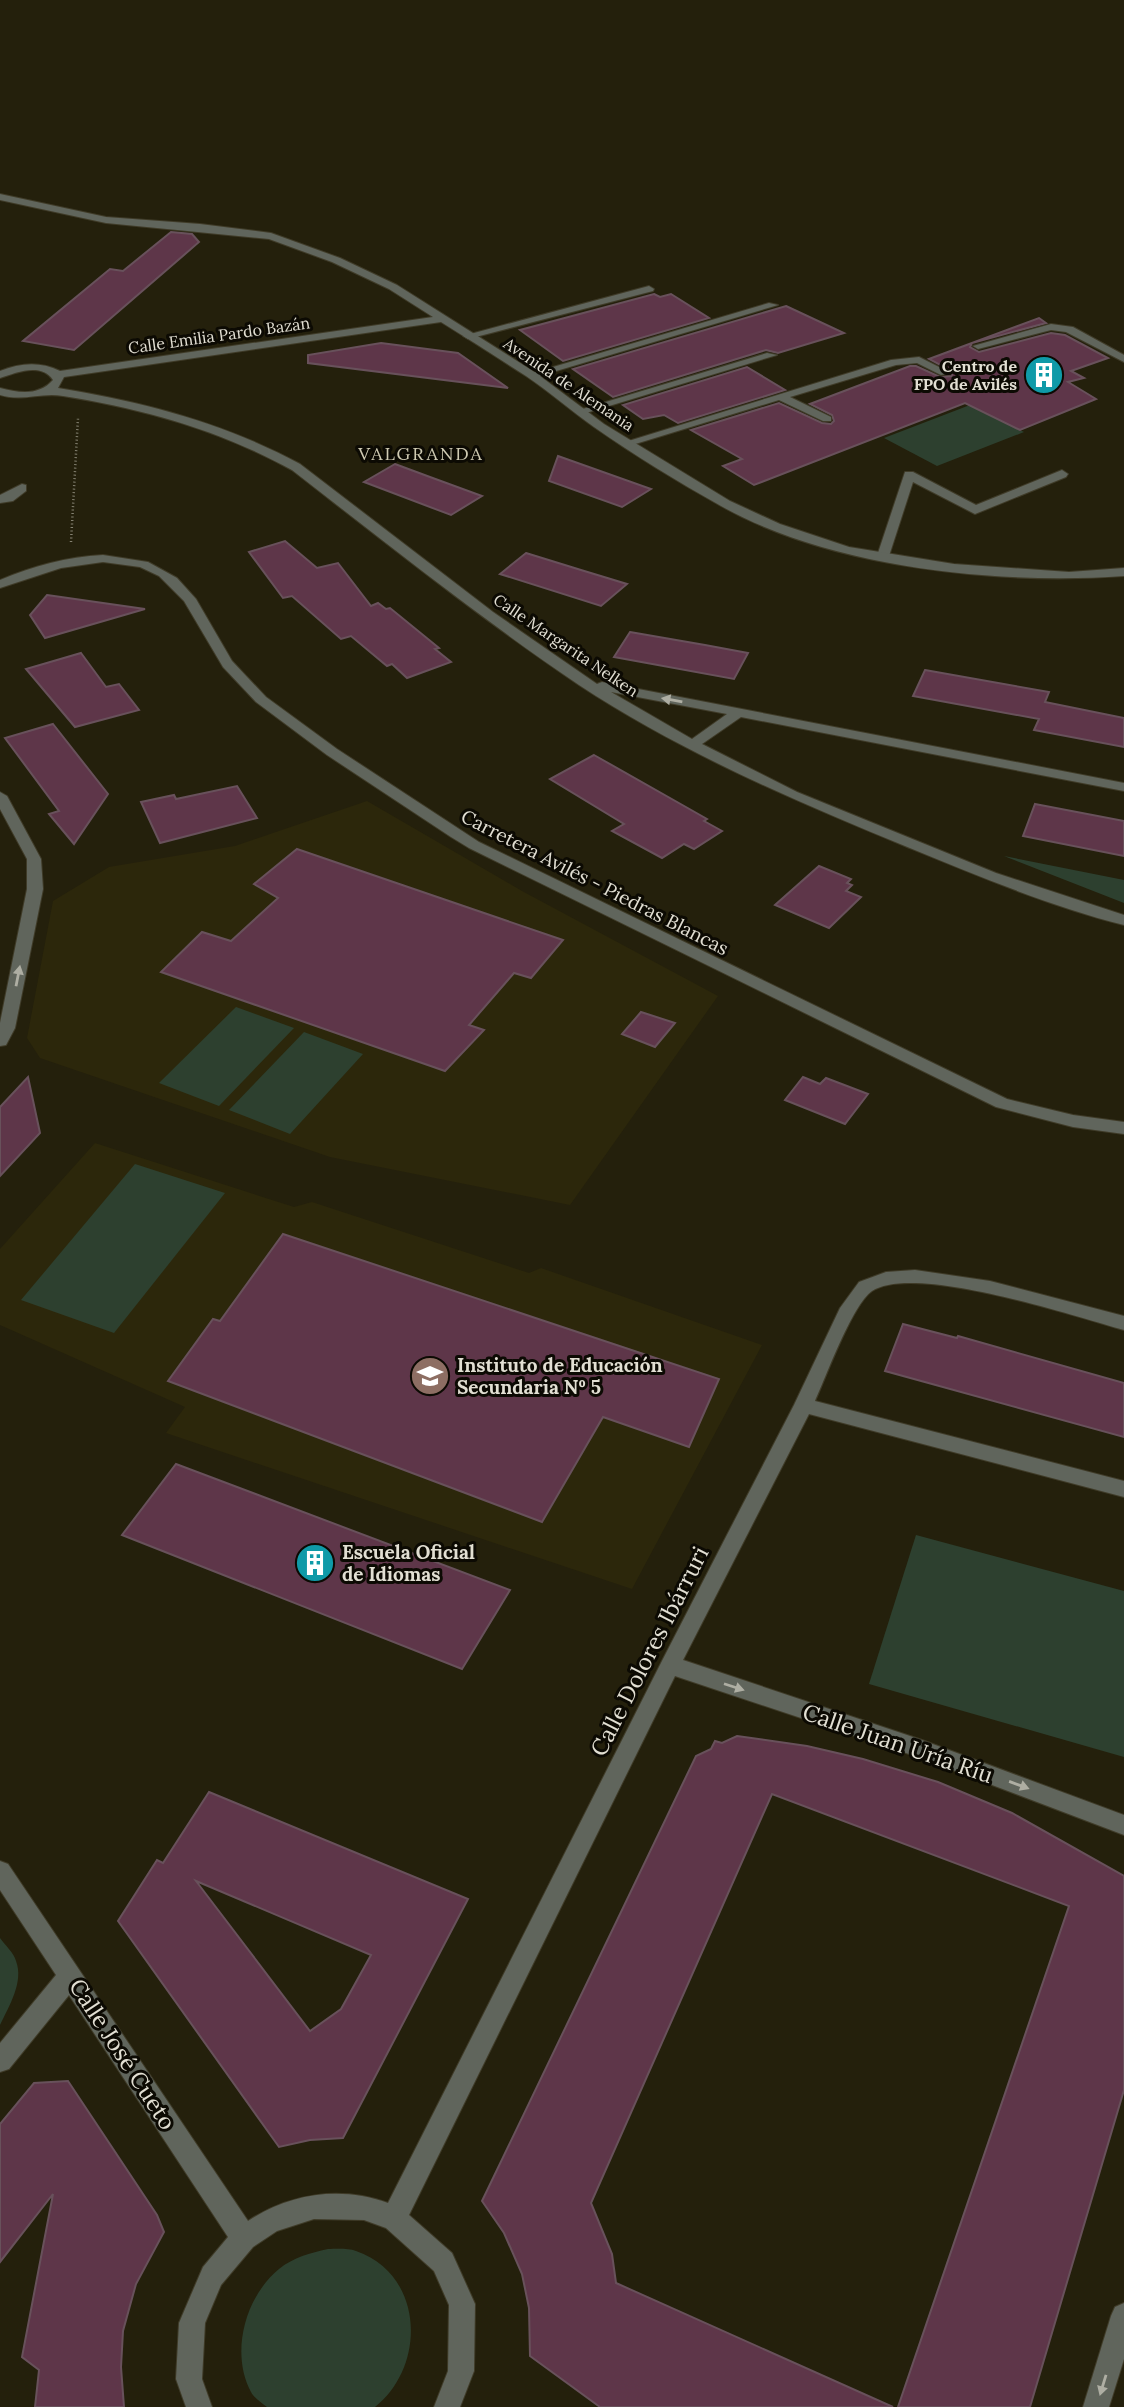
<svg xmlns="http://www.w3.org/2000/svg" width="1124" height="2407" font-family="Lora,serif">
<rect width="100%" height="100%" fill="#24200c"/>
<g fill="#2c270b">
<polygon points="367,801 522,891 718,996 570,1205 330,1157 40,1058 27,1038 53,901 109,867 235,846"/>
<polygon points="95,1143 294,1207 312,1202 529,1273 541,1268 762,1345 632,1589 166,1433 185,1407 0,1325 0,1249"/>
</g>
<g fill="#2d402f">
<polygon points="970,405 1024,432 937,466 884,438"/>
<polygon points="1004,856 1124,880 1124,903"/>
<polygon points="236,1007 294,1028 219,1106 159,1083"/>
<polygon points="304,1032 363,1054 290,1134 229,1110"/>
<polygon points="135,1164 225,1193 114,1333 21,1300"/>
<polygon points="916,1535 1124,1591 1124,1757 869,1684"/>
<path d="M 0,1938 C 5,1945 14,1953 16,1961 C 24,1982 9,2006 0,2025 Z"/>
<path d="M 328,2249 C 336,2249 348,2248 356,2251 C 424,2274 427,2366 375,2407 L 267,2407 C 262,2403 254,2398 251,2392 C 230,2353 245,2297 279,2269 C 294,2257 310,2253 328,2249 Z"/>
</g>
<g fill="#5e3649" stroke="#68515b" stroke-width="2" fill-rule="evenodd">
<polygon points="171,232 192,234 199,242 74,350 23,341 110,269 123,271"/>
<polygon points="654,294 660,297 671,294 709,318 563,361 520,330"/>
<polygon points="786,306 844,333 778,353 766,350 613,397 573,369"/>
<polygon points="1039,318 1046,323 972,343 970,347 979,352 1051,333 1065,335 1108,358 1071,371 1084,378 1068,382 1096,399 1020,430 965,403 754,485 723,466 742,459 691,430 779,403 822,423 831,424 834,421 832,415 810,404 910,366 916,366 940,377 952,376 952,371 929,359"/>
<polygon points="381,343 458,353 508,388 308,363 308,355"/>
<polygon points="747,367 785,390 678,423 664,415 643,419 623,405"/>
<polygon points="558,456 651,489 622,507 549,481"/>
<polygon points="395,464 430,477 482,496 451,515 364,482"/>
<polygon points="285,541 317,568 338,563 371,606 378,603 386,609 390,608 439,648 435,649 451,662 407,678 392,664 387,666 351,636 341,639 292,596 283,598 249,552"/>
<polygon points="526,553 581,570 627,584 601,606 500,574"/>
<polygon points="47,595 145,609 45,638 30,615"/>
<polygon points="630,632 705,645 748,653 734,679 614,657"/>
<polygon points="81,653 106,687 119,684 139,710 75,727 26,669"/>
<polygon points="925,670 1049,692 1045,702 1124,718 1124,747 1034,730 1039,719 913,696"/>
<polygon points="53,724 108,794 74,844 49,814 59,811 5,738"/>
<polygon points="594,755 707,819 704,821 722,831 694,849 684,844 662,858 612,831 624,824 550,779"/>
<polygon points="237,786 257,818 160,843 141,802 174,795 176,799"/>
<polygon points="1035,804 1124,821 1124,856 1023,836"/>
<polygon points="297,849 563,940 531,978 514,973 469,1025 484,1030 445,1071 161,972 202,932 231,941 278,898 254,884"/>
<polygon points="819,866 851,879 847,883 852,885 846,891 861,897 829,928 775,905"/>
<polygon points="641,1012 675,1023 655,1047 622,1034"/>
<polygon points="28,1077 40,1133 0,1176 0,1107"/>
<polygon points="803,1077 820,1084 826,1078 868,1094 845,1124 785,1100"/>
<polygon points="283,1234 719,1379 689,1447 603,1417 542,1522 168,1381 213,1319 220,1321"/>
<polygon points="903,1324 957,1338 958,1336 1124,1383 1124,1437 885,1371"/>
<polygon points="176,1464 510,1590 462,1669 122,1535"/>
<polygon points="737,1736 807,1746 863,1759 938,1782 1012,1813 1124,1876 1124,2090 1030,2407 898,2407 1069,1906 772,1794 591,2203 612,2254 616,2283 893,2407 600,2407 530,2356 529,2308 522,2274 504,2233 482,2201 696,1756 711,1749 715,1741 722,1743"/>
<path d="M 209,1792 L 468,1899 L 343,2138 L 310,2140 L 279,2147 L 118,1921 L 157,1860 L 163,1863 ZM 196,1881 L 371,1955 L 341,2009 L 310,2031 Z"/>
<polygon points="68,2081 157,2215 164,2232 136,2284 123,2331 121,2367 124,2407 35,2407 39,2370 22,2357 53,2194 0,2262 0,2124 34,2083"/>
</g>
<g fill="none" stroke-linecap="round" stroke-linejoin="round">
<g stroke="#3f3b28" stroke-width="2">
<g id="service">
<polygon points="649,286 654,289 653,291 468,339 463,336"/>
<polygon points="769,303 778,305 536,377 526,375"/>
<polygon points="1051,324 1073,327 1124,355 1124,362 1066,332 1051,330 978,349 973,346"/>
<polygon points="767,353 777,355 586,413 576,411"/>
<polygon points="919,357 951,373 941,375 917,363 896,365 790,397 831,417 831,421 823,421 779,400 632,445 622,443 891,360"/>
<polygon points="1062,470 1068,474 1066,477 975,514 913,482 889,556 883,560 877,556 905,472 913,472 976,505"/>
</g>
</g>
<g stroke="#3f3b28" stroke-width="2">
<g id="minor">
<path d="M 0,194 L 106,217 L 200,224 L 271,233 L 340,258 L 397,285 L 536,373 L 604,424 L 730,501 L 780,524 L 849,547 L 954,564 L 1069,572 L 1124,568 L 1124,576 C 999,585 831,568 721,506 C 678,482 634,455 594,427 C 571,411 550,392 526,376 C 498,358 470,340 441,322 L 64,377 L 58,388 C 144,402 224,423 300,464 L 493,612 L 597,684 L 602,682 L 1124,783 L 1124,791 L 741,717 L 702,744 L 797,792 L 996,873 L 1124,915 L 1124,925 C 1049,906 976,875 905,846 C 793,800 681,752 579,685 C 480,618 386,543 292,470 C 219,430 144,409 63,396 C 41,392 23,402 0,395 L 0,388 C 19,393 39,396 53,380 C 41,362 16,373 0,378 L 0,371 C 20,363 40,361 60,371 L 433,317 L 389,289 L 332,262 L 269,239 L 106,223 L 0,200 ZM 611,692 L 727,714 L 692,739 Z"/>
<polygon points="22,484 26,485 26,491 13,501 0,503 0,495"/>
<polygon points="0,792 7,796 41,859 43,889 15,1028 6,1045 0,1046 0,1023 27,889 27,859 0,809"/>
<path d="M 915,1270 L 990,1281 L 1124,1316 L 1124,1330 C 1074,1316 914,1263 872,1291 C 852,1305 826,1377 815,1401 L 1124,1481 L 1124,1497 L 809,1414 L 683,1660 L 922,1740 L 1124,1815 L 1124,1835 L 918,1757 L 675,1676 L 409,2215 L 452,2253 L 475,2304 L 474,2371 L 460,2407 L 434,2407 L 448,2371 L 449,2305 L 434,2271 L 386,2228 L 364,2220 L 314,2219 L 277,2231 L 253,2247 L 221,2285 L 205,2323 L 202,2379 L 212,2407 L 186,2407 L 176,2379 L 179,2323 L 203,2267 L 228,2237 L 69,1995 L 9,2069 L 0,2072 L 0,2043 L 56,1975 L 0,1890 L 0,1861 L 8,1864 L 248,2221 C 290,2193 341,2186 388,2203 L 663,1659 L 794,1405 L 840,1308 L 859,1282 L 886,1272 Z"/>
<polygon points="1124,2303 1124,2359 1109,2407 1083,2407 1111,2316 1115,2307"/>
</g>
</g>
<g stroke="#3f3b28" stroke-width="2">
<path id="tertiary" d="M 103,555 L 148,562 L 177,578 L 196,599 L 232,661 L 266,697 L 337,749 L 479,842 L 1007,1099 L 1073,1115 L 1124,1122 L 1124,1134 L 1073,1127 L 996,1107 L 469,848 L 451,837 L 327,755 L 256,702 L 223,667 L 184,601 L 159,576 L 140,567 L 103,562 L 61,568 L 0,588 L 0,580 C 33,566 67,557 103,555 Z"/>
</g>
<polyline stroke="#858272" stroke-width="2.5" stroke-dasharray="1 2.5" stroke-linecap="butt" points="71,542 78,418"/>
<use href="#service" fill="#60655c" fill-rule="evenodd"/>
<use href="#minor" fill="#60655c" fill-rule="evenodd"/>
<use href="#tertiary" fill="#60655c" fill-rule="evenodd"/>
</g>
<defs><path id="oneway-solid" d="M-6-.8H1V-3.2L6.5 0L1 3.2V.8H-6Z" transform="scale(1.75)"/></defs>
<g fill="#aeaea3">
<use href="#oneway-solid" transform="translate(672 700) rotate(-170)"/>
<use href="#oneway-solid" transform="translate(18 976) rotate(-79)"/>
<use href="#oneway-solid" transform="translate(734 1687) rotate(18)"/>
<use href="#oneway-solid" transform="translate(1019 1785) rotate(20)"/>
<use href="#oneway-solid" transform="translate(1103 2385) rotate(107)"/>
</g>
<defs>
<g id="building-disc" transform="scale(2.0125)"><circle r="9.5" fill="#0f9aa8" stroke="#0c0a03"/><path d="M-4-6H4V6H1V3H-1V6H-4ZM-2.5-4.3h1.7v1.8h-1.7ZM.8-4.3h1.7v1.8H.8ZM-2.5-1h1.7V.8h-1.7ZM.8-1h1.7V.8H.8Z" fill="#fff"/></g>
<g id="university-disc" transform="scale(2.0125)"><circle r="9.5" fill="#8d6e63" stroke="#0c0a03"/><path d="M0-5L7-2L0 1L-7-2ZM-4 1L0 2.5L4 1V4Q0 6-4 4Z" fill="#fff"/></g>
</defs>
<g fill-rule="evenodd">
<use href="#building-disc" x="1044" y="375"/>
<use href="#university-disc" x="430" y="1376"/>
<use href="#building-disc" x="315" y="1563"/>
</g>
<g text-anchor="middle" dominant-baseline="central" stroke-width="6" stroke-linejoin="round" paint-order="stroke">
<g font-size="16" fill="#e2dfd3" stroke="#0c0a03">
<text transform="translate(219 335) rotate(-8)">Calle Emilia Pardo Bazán</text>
<text transform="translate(569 384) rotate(34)">Avenida de Alemania</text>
<text transform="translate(566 645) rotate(34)">Calle Margarita Nelken</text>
</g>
<g font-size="16" font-weight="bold" fill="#e2dfd3" stroke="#0c0a03" text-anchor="end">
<text x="1017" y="366">Centro de<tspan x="1017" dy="18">FPO de Avilés</tspan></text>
</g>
<g font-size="18" letter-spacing="2" fill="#d0cbb3" stroke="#0c0a03">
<text x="421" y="453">VALGRANDA</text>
</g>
<g font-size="19" fill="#e2dfd3" stroke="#0c0a03">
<text transform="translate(595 882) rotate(27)">Carretera Avilés - Piedras Blancas</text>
</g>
<g font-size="19" font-weight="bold" fill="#e2dfd3" stroke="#0c0a03" text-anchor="start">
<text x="457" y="1365">Instituto de Educación<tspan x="457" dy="22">Secundaria Nº 5</tspan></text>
<text x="342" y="1552">Escuela Oficial<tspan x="342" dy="22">de Idiomas</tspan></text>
</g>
<g font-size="23" fill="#e2dfd3" stroke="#0c0a03">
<text transform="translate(649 1651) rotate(-63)">Calle Dolores Ibárruri</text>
<text transform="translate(898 1743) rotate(19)">Calle Juan Uría Ríu</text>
<text transform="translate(123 2054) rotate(57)">Calle José Cueto</text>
</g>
</g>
</svg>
